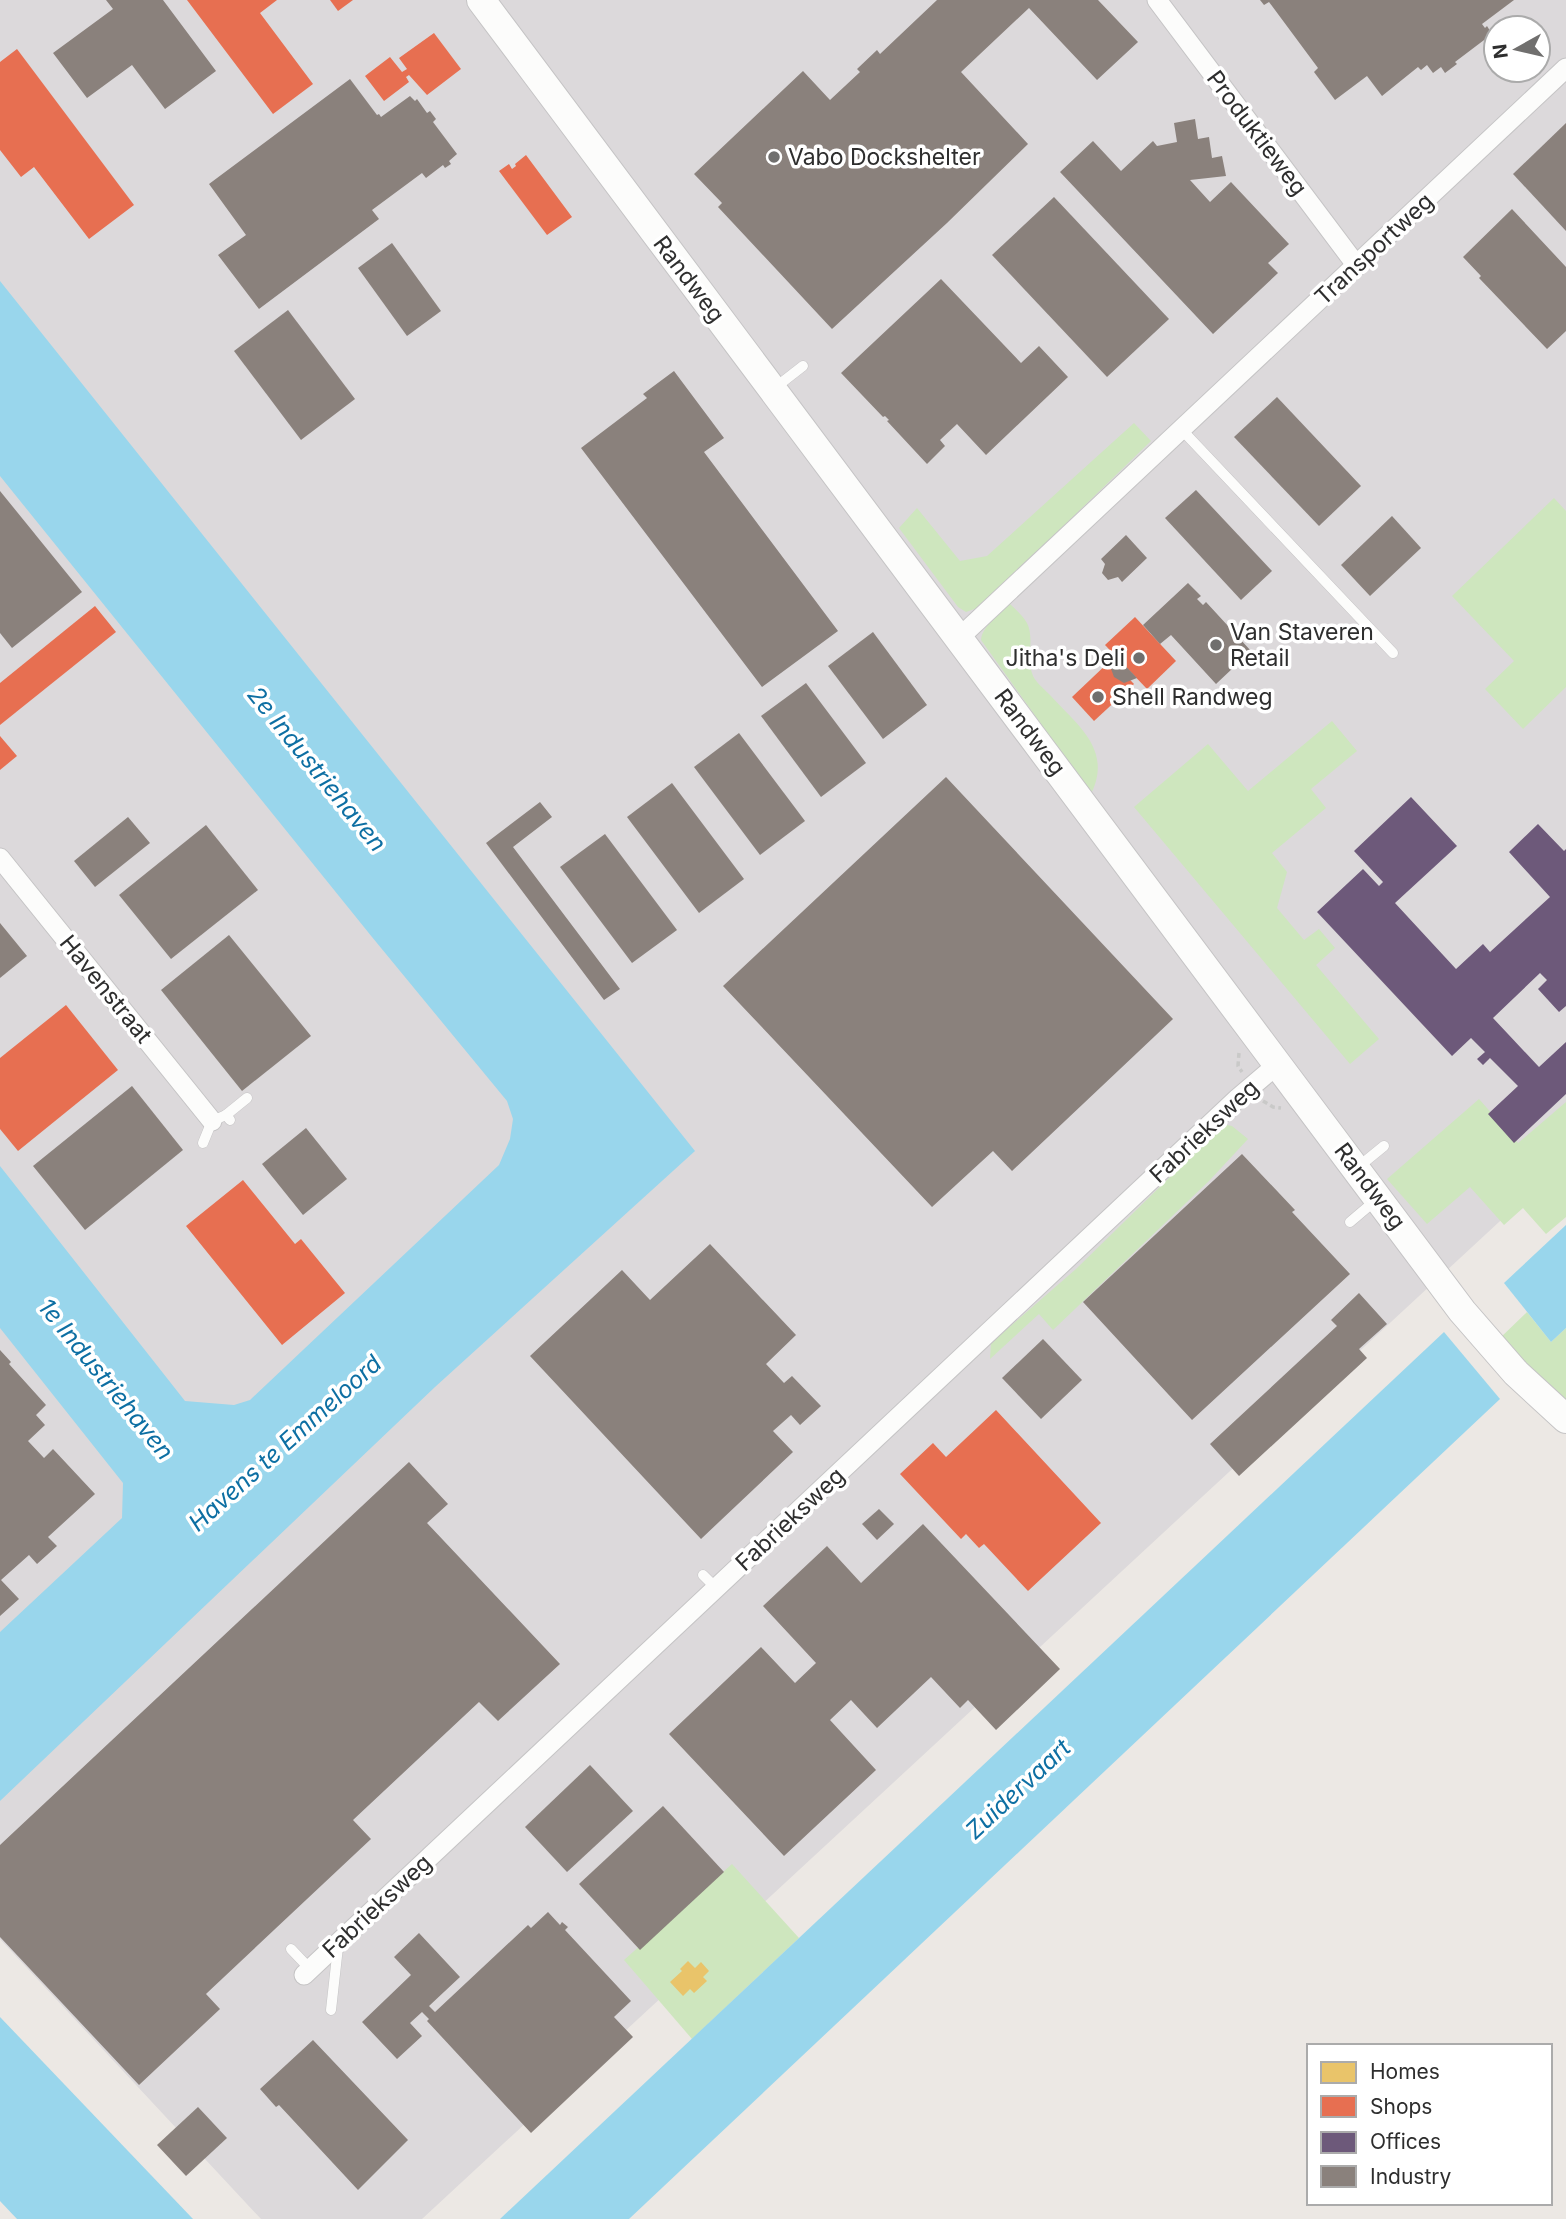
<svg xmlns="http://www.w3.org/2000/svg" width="1566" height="2219" font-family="Inter,sans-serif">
<rect width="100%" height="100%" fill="#ece8e4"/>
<path fill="#dcd9db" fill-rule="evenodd" d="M 0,0 L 1566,0 L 1566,1160 L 422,2219 L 261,2219 L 0,1939 ZM 1496,28 L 1538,28 L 1538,70 L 1496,70 Z"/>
<g fill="#cee6be">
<polygon points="1134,423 1151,441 980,607 966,612 958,607 899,528 917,508 960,561 987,556"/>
<polygon points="1554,498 1566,511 1566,687 1523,729 1485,689 1514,661 1452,596"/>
<path d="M 1010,604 C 1015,609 1021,614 1025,620 C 1036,635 1026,657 1032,673 C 1034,681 1043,688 1049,694 C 1077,725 1113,749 1091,794 L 981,640 C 982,626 1000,614 1010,604 Z"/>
<polygon points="1332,721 1357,751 1311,789 1326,808 1272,853 1287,872 1277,908 1304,940 1319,929 1335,948 1316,965 1379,1039 1350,1064 1134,807 1208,744 1248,791"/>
<polygon points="1479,1099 1518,1143 1566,1102 1566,1217 1546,1234 1523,1208 1504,1225 1470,1187 1427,1224 1387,1179"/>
<polygon points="1227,1125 1232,1126 1248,1139 1209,1181 1053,1330 1039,1314 990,1359 991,1343 1076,1269 1221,1127"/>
<polygon points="1527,1312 1551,1342 1566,1328 1566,1407 1499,1339"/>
<polygon points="732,1864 799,1938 692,2039 624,1960"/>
</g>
<g fill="#99d6ec">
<polygon points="0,281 695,1151 435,1387 0,1801 0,1632 122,1518 123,1483 0,1328 0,1166 185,1401 234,1405 250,1400 499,1165 510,1139 513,1119 507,1101 372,937 0,476"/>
<polygon points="1566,1225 1566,1328 1551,1342 1504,1283"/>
<polygon points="1444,1332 1500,1399 629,2219 500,2219"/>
<polygon points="0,2017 193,2219 17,2219 0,2201"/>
</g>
<polygon fill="#e9c46a" points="688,1961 695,1968 701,1962 709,1971 703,1977 707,1981 694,1993 690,1989 683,1996 670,1982 682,1971 680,1969"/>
<g fill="#e76f51">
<polygon points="187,0 277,0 260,13 313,84 273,114"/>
<polygon points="330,0 353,0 338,11"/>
<polygon points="434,33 461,69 427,95 409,75 406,77 409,82 384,101 365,76 390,57 402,72 407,69 399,58"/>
<polygon points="17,49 134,205 89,239 34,167 21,177 0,150 0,62"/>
<polygon points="526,155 572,217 547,235 499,171 509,164 512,169 516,166 515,164"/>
<polygon points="95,606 116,632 0,725 0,683"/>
<polygon points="1135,617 1176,661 1147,689 1105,645"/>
<polygon points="1111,660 1134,684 1094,721 1072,697"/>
<polygon points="0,736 17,756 0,770"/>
<polygon points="66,1005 118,1070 18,1151 0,1129 0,1058"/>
<polygon points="243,1180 295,1244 301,1239 345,1293 282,1345 186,1226"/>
<polygon points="996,1410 1101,1523 1028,1591 984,1544 979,1548 966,1534 961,1539 900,1474 933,1443 946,1457"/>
</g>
<polygon fill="#6d597a" points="1411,797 1457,846 1395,903 1456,969 1483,944 1490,952 1550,897 1509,852 1538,824 1564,851 1566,849 1566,1006 1559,1012 1538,989 1547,980 1540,973 1493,1018 1539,1067 1566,1042 1566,1094 1514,1143 1488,1114 1518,1086 1490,1058 1483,1065 1477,1059 1485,1052 1471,1038 1452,1056 1317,912 1363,869 1379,886 1383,882 1354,851"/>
<g fill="#8a817c">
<polygon points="106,0 163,0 216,71 165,109 132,65 87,98 53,53 113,9"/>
<polygon points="937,0 1098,0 1138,42 1097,80 1029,8 961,72 1028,144 947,223 832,329 718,207 722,203 694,174 803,71 830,100 860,72 857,69 877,50 880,54"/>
<polygon points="1260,0 1514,0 1482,24 1485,28 1487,26 1492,34 1455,62 1457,64 1445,73 1441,67 1433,73 1427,65 1421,70 1418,67 1382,96 1367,76 1335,100 1314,72 1318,68 1269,2 1264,5"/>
<polygon points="350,79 377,115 379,114 381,117 410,96 415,101 417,99 427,113 430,111 436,119 433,122 457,154 449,161 451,164 445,168 443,165 426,178 422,173 372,210 379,219 259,309 218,255 246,235 209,184"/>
<polygon points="1195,119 1198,139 1209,137 1212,158 1222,156 1226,176 1190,180 1210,202 1231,182 1289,244 1268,263 1278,273 1213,334 1060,172 1093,141 1121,171 1153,141 1157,146 1177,142 1174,123"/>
<polygon points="1566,123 1566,231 1513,174"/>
<polygon points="1054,197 1169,319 1107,377 992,255"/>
<polygon points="1512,209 1566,267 1566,331 1547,349 1479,278 1481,276 1463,257"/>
<polygon points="392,243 441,311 407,336 358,268"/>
<polygon points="941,279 1021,363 1039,346 1068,377 986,455 957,424 940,440 945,446 927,464 887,421 889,420 885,416 883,417 841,373"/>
<polygon points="288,310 355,399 301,440 234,351"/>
<polygon points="674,371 724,438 704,452 838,631 762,687 581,448 647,398 643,394"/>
<polygon points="1277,397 1361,486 1319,526 1234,437"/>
<polygon points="1196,490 1272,571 1241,600 1165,518"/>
<polygon points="0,491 82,592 12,648 0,633"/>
<polygon points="1392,516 1421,548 1370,596 1341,565"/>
<polygon points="1126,535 1147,558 1122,582 1118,577 1108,580 1102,573 1105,564 1101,559"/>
<polygon points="1188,583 1201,596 1197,599 1203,605 1206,602 1251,651 1216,684 1171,635 1160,644 1143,625"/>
<polygon points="873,632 927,705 883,739 828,666"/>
<polygon points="1116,656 1137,678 1124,683 1114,677 1110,666"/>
<polygon points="806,683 866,763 821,797 761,716"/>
<polygon points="739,733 805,821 760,855 694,767"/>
<polygon points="946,777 1173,1019 1012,1171 993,1151 932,1207 723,986"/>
<polygon points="672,783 744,879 699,913 627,817"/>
<polygon points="540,802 552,817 513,847 620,989 604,1000 486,843"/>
<polygon points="128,817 150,843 95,887 74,861"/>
<polygon points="206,825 258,890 171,959 119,895"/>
<polygon points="605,834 677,930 632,963 560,867"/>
<polygon points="0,923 27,956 0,978"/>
<polygon points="229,935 311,1036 242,1091 161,990"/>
<polygon points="132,1086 183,1150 85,1230 33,1166"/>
<polygon points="306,1128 347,1179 303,1215 262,1164"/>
<polygon points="1242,1154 1295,1210 1292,1212 1350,1274 1192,1420 1083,1302"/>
<polygon points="710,1244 796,1335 766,1364 784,1383 792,1376 821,1406 800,1425 791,1415 773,1431 793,1452 701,1539 530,1356 622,1270 650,1300"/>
<polygon points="1359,1293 1387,1324 1359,1349 1367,1358 1239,1476 1210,1444 1337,1326 1331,1320"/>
<polygon points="1043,1339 1082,1380 1041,1419 1002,1378"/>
<polygon points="0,1350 11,1362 9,1364 46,1405 36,1415 45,1425 28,1441 44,1458 53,1449 95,1494 48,1537 57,1546 37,1564 29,1555 1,1580 19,1599 0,1616"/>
<polygon points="409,1462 448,1504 427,1523 560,1664 498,1721 479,1702 353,1820 371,1839 207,1993 206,1994 220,2009 139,2085 0,1937 0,1845"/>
<polygon points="879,1509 894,1524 877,1540 862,1524"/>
<polygon points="923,1524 1060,1669 996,1730 968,1700 960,1708 931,1677 877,1728 851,1700 830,1720 876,1770 784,1856 669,1734 761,1647 795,1683 816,1663 763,1606 827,1546 861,1583"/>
<polygon points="590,1765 633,1811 567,1872 525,1827"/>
<polygon points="663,1806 724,1872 640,1950 579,1884"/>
<polygon points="548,1912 560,1925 562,1922 568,1927 565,1930 631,2001 614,2017 633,2037 531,2133 427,2021 429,2019 422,2012 410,2023 422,2036 397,2059 362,2022 411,1975 394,1957 419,1933 460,1977 429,2006 435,2012 528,1925 531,1928"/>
<polygon points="313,2040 408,2140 358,2190 279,2105 276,2107 260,2089"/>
<polygon points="198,2107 227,2138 186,2176 157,2145"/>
</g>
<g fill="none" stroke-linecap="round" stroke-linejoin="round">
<g stroke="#c5c4c5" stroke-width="11">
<g id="lane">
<polyline points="776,387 803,366"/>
<polyline points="1182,430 1393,653"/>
<polyline points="226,1115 247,1098"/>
<polyline points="203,1143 212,1121 226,1115 230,1120"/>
<polyline points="1357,1168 1384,1146"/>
<polyline points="1350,1222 1376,1200"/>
<polyline points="703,1575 716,1588"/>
<polyline points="291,1949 310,1969"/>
<polyline points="331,2010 338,1947"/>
</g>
</g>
<g stroke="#c5c4c5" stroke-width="21">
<g id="street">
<polyline points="1157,0 1357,266"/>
<polyline points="959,638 1566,68"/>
<polyline points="0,858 212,1121"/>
<polyline points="304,1975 1238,1098 1278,1064"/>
</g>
</g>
<g stroke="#c5c4c5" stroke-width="30">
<polyline id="secondary" points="481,0 1462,1311 1516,1373 1566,1419"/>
</g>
<g stroke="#c9c9c8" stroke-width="3.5" stroke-dasharray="5 3.5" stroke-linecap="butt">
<polyline points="1239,1053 1238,1066 1242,1072"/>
<polyline points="1263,1101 1273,1107 1281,1108"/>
</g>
<use href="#lane" stroke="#fcfcfb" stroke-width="10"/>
<use href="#street" stroke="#fcfcfb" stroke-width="19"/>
<use href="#secondary" stroke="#fcfcfb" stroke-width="28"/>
</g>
<g fill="#706f6e" stroke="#fff" stroke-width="2.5">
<circle cx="774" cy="157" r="7"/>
<circle cx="1216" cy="645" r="7"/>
<circle cx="1139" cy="658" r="7"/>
<circle cx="1098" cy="697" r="7"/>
</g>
<g text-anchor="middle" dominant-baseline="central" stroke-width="7" stroke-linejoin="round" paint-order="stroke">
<g font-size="23" fill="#2e2e2e" stroke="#fff">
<text transform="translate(1257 133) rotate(53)">Produktieweg</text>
<text transform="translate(1374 249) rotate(-43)">Transportweg</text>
<text transform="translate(689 279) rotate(53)">Randweg</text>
<text transform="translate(1030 732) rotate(53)">Randweg</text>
<text transform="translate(106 989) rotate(51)">Havenstraat</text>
<text transform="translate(1204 1131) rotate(-43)">Fabrieksweg</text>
<text transform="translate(1370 1186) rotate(53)">Randweg</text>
<text transform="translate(790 1519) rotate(-43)">Fabrieksweg</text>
<text transform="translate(377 1906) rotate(-43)">Fabrieksweg</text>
</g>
<g font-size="23" fill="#2e2e2e" stroke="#fff" text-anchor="start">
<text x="788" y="157">Vabo Dockshelter</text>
<text x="1230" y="632">Van Staveren<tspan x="1230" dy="26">Retail</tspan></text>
<text x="1125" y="658" text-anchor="end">Jitha's Deli</text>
<text x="1112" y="697">Shell Randweg</text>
</g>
<g font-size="24" font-style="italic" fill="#0d6fa3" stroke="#fff">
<text transform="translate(317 769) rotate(51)">2e Industriehaven</text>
<text transform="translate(106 1379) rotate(51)">1e Industriehaven</text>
<text transform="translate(285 1443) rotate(-42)">Havens te Emmeloord</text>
<text transform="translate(1018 1789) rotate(-43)">Zuidervaart</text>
</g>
</g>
<rect x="1307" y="2044" width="245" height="161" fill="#ffffff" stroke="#ababab" stroke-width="2"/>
<rect x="1321" y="2062" width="35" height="21" fill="#e9c46a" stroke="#ababab" stroke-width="2"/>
<text x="1370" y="2079" font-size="21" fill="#2e2e2e">Homes</text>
<rect x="1321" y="2096" width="35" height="21" fill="#e76f51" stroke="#ababab" stroke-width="2"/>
<text x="1370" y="2114" font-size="21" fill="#2e2e2e">Shops</text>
<rect x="1321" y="2132" width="35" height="21" fill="#6d597a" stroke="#ababab" stroke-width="2"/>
<text x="1370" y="2149" font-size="21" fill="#2e2e2e">Offices</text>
<rect x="1321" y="2166" width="35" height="21" fill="#8a817c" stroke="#ababab" stroke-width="2"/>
<text x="1370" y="2184" font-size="21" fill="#2e2e2e">Industry</text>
<g transform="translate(1517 49) rotate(262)"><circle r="33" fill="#ffffff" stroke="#ababab" stroke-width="2"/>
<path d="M0-5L12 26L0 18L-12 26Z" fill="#706f6e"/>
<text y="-10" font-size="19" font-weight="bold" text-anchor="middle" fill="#2e2e2e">N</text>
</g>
</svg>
